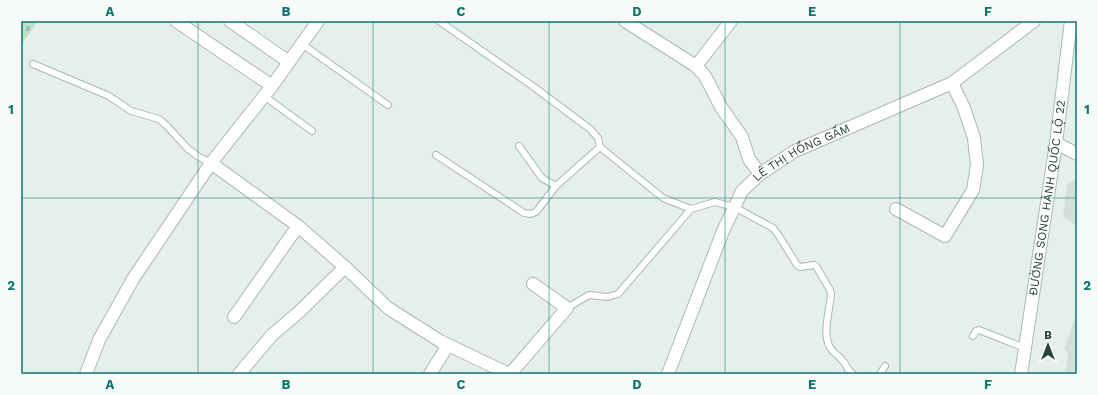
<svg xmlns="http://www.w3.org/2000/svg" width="1098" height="395" font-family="'Work Sans',sans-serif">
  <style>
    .built { fill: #d4dfda }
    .cemetery { fill: url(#cemetery-stones) }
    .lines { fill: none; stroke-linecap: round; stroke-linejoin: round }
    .lane-casing { stroke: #a8b8b2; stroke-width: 8 }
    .street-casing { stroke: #a8b8b2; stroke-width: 14 }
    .secondary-casing { stroke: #a4bbb3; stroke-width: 14 }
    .lane { stroke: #fff; stroke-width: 6 }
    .street { stroke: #fff; stroke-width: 12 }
    .secondary { stroke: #fff; stroke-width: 12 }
    .grid { fill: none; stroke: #0f766e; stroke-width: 1; stroke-opacity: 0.55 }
    .labels { text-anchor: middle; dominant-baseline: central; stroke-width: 3.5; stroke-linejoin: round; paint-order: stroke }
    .street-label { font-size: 12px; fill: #24423a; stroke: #f7fbf9 }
    .neatline { fill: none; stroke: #0f766e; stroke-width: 1.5 }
    .grid-label { font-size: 13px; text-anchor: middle; font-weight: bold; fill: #0f766e }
  </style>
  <defs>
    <pattern id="cemetery-stones" width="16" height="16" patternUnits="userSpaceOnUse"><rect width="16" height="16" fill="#bfe0c8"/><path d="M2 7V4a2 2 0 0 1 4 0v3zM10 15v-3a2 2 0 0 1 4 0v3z" fill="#a4c1ad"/></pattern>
  </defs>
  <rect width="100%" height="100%" fill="#e6efeb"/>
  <path class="built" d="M1077,179V231L1075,230L1076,226L1063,217L1067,184Z
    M1077,312V374H1065L1068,352L1064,350Z"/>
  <path class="cemetery" d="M21,21H38L21,45Z"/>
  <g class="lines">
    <defs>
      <path id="lane" d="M439,21L534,87L590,129L598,138L600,147L663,198L691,209
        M302,44L388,105
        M33,64L109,96L131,111L159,119L167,126L188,149L199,157L211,163
        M264,96L312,131
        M519,146L542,178L556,186
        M436,155L524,213L530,214L536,212L556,186L600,147
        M567,308L589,295L608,297L618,294L691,209L715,202L734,207L773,228L779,236L797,265L800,267L814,265L816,266L830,290L831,294C830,310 821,335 831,349C834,353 839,356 842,360C848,365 845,369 853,374
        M973,336L976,331L979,330L1025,348
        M880,374L885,366"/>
      <g id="street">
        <path d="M176,21L272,86"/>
        <path d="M230,21L289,62"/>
        <path d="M625,21L696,66L705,76L721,107L742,137L749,159L760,174"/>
        <path d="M696,66L731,21"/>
        <path d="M1056,143L1077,154"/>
        <path d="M211,163L298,226L234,317"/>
        <path d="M896,209L945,236L973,190L977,165L974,138L964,108L952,83"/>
        <path d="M345,267L388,308L440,341L509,374"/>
        <path d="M86,374L99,340L133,279L211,163L272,86L318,21"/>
        <path d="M239,374L272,335L299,312L345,267L298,226"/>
        <path d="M430,374L448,345"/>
        <path d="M510,374L567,308L533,284"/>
        <path id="s1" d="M668,374L723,231L742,191L760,174L795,151L952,83L1034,21"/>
      </g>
      <g id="secondary">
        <path id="s2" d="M1021,374L1056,143L1071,21"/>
      </g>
    </defs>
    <use href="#lane" class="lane-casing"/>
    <use href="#street" class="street-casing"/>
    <use href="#secondary" class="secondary-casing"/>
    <use href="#lane" class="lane"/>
    <use href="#street" class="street"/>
    <use href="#secondary" class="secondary"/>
  </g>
  <path class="grid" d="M198,21V374M373,21V374M549,21V374M725,21V374M900,21V374M21,198H1077"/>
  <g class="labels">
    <g class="street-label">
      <text stroke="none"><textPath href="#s1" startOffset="269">LÊ THỊ HỒNG GẤM</textPath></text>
      <text stroke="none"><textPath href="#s2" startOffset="178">ĐƯỜNG SONG HÀNH QUỐC LỘ 22</textPath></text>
    </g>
  </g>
  <rect width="1098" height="395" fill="none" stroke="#f7fbf9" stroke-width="44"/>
  <g transform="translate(1048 345)" stroke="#f7fbf9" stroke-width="3" paint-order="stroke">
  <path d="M0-3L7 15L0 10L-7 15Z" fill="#24423a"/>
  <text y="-6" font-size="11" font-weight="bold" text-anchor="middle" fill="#24423a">B</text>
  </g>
  <rect x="22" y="22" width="1054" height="351" class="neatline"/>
  <g class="grid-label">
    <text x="110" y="16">A</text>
    <text x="286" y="16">B</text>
    <text x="461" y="16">C</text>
    <text x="637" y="16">D</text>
    <text x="812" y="16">E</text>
    <text x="988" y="16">F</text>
    <text x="11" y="114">1</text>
    <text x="1087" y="114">1</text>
    <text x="11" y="290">2</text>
    <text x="1087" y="290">2</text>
    <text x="110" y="389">A</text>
    <text x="286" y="389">B</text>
    <text x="461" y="389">C</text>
    <text x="637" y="389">D</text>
    <text x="812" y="389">E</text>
    <text x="988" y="389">F</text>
  </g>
</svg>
